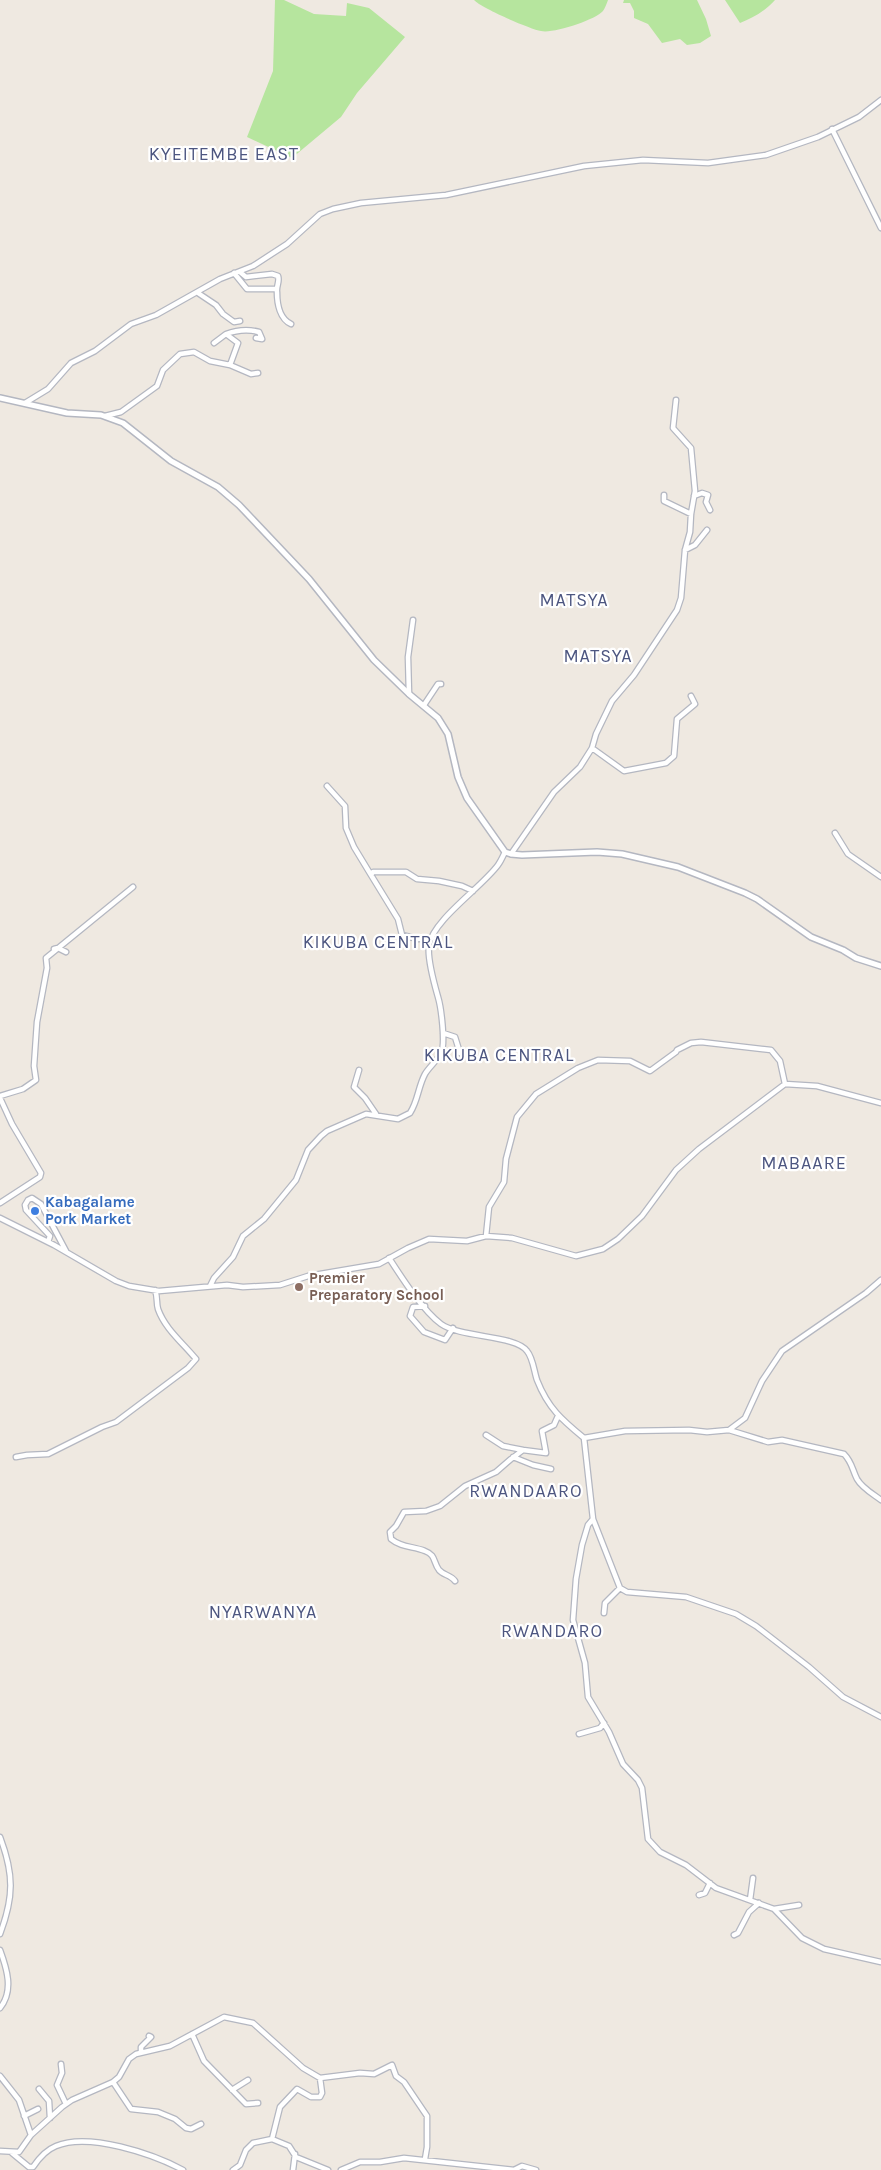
<svg xmlns="http://www.w3.org/2000/svg" width="881" height="2170" font-family="Karla,sans-serif">
  <style>
    .green { fill: #b6e59e }
    .lines { fill: none; stroke-linecap: round; stroke-linejoin: round }
    .minor-casing { stroke: #b4b7c1; stroke-width: 7 }
    .tertiary-casing { stroke: #b4b7c1; stroke-width: 8 }
    .minor { stroke: #fff; stroke-width: 4.5 }
    .tertiary { stroke: #fff; stroke-width: 5 }
    .shop-dot { fill: #3f7fe0; stroke: #fff; stroke-width: 2 }
    .education-dot { fill: #8d6e63; stroke: #fff; stroke-width: 2 }
    .labels { text-anchor: middle; dominant-baseline: central; stroke-width: 4.5; stroke-linejoin: round; paint-order: stroke }
    .shop-label { font-size: 15px; font-weight: bold; fill: #366cbe; stroke: #fff; text-anchor: start }
    .education-label { font-size: 15px; font-weight: bold; fill: #785e54; stroke: #fff; text-anchor: start }
    .quarter-label { font-size: 18px; letter-spacing: 1px; fill: #4d5680; stroke: #fff }
  </style>
  <rect width="100%" height="100%" fill="#efe9e1"/>
  <path class="green" d="M275,0H284L314,14L346,16L347,3L369,8L405,37L357,93L341,117L292,158L247,137L273,71Z
    M474,0H608C607,3 605,8 603,11C595,20 553,34 541,31C530,29 481,8 474,0Z
    M624,0H697L706,19L711,36L700,43L687,45L680,39L662,43L648,24L634,18V11L630,3H623Z
    M725,0H775C765,11 753,18 740,23Z"/>
  <g class="lines">
    <defs>
      <path id="minor" d="M832,129L881,228
        M240,272L246,277L272,274L278,276C280,282 276,286 277,292C277,304 280,319 291,324
        M234,273L247,289H276
        M198,293L216,305L223,314L234,322L240,321
        M226,334C237,330 248,329 259,332L262,339L256,338
        M214,343L226,334L238,343L230,365
        M25,403L48,389L71,363L95,351L131,324L156,315L220,279L253,266L287,244L320,214L333,209L361,203L446,195L584,166L643,160L708,163L766,155L818,137L859,117L881,100
        M105,416L121,412L157,386L163,370L180,354L194,352L210,361L230,365L251,374L258,373
        M664,495V501L691,514
        M694,496L702,493L708,495L706,502L710,510
        M685,550L695,545L707,530
        M409,694L408,657L413,620
        M424,705L438,684H441
        M592,748L624,771L666,763L674,756L677,719L695,704L691,696
        M327,786L345,806L346,828L354,847L371,875L373,872H406L417,879L439,881L462,886L473,891
        M835,833L848,854L881,877
        M511,854L554,792L580,767L592,748L596,734L612,701L634,675L677,610L681,598L685,550L690,532L691,514L695,491L691,448L673,428L676,400
        M371,875L398,919L402,935L418,939L432,938
        M54,949L58,948L66,952
        M443,1033L455,1037L460,1053
        M359,1070L354,1087L365,1098L376,1114
        M0,1096L23,1089L36,1080L34,1066L37,1022L47,968L46,958L133,887
        M0,1098L12,1124L41,1173L40,1177L0,1203
        M0,1218L54,1245L116,1281L129,1286L159,1291L227,1285L243,1287L280,1285L308,1276L379,1264L408,1248L429,1239L467,1241L486,1236L512,1238L576,1256L603,1249L618,1239L642,1216L676,1170L699,1149L785,1084L817,1086L881,1103
        M486,1236L489,1207L504,1182L506,1159L517,1117L536,1094L578,1068L598,1060L630,1061L650,1071L676,1052L677,1050L691,1043L701,1042L771,1050L780,1061L785,1084
        M48,1242L50,1236L26,1210L25,1205L28,1200L32,1198L41,1204L66,1251
        M389,1258C402,1278 423,1311 441,1324C461,1338 516,1335 527,1351C533,1358 534,1371 537,1380C548,1408 562,1420 584,1438L625,1431L689,1430L707,1432L729,1430L745,1418L762,1381L782,1351L866,1293L881,1280
        M210,1286L214,1278L233,1257L243,1236L264,1219L296,1180L308,1150L321,1136L327,1131L366,1114L398,1119L410,1113C418,1101 418,1087 425,1074C429,1067 437,1061 441,1053C446,1044 441,1007 438,997C434,983 427,959 429,945C433,920 482,887 498,865C501,861 503,856 505,852
        M425,1306L413,1307L410,1316L424,1332L445,1340L453,1328
        M729,1430L768,1442L782,1440L844,1454C852,1462 852,1469 857,1479C862,1488 873,1494 881,1500
        M486,1435L503,1446L523,1450
        M584,1438L593,1519L620,1588L627,1592L686,1597L736,1614L756,1626L809,1667L843,1697L881,1717
        M16,1457L27,1455L48,1454L102,1427L116,1422L188,1368L196,1359C183,1343 165,1329 158,1309C156,1302 158,1298 155,1290
        M513,1457L533,1465L551,1469
        M593,1519L588,1525L582,1545L576,1579L573,1620L585,1663L588,1697L609,1732L623,1764L638,1780L642,1788L648,1839L660,1852L686,1865L716,1888L774,1909L802,1938L824,1949L881,1962
        M455,1581C451,1575 443,1575 439,1570C433,1562 436,1555 425,1551C413,1546 402,1548 391,1539L390,1532L396,1526L404,1512L426,1511L440,1506L465,1486L496,1472L511,1459L523,1450L546,1453L542,1431L554,1425L558,1416
        M604,1613L605,1603L620,1588
        M579,1734L600,1728L604,1723
        M0,1837C14,1874 14,1897 0,1934
        M699,1895L705,1893L710,1883
        M750,1900L753,1878
        M774,1909L799,1905
        M734,1935L738,1933L749,1912L759,1903
        M0,1950C7,1969 14,1991 0,2008
        M192,2034L204,2061L246,2104L258,2103
        M141,2051V2047L151,2037L149,2036
        M61,2064L62,2073L57,2085L66,2104
        M0,2076L19,2100L31,2135
        M113,2082L131,2109L158,2112L175,2119L186,2128L191,2129L201,2124
        M39,2089L49,2101L50,2118
        M232,2090L248,2080
        M24,2116L38,2109
        M272,2139L280,2107L297,2089L311,2097H320L322,2093L320,2078
        M0,2151L19,2152L31,2135L62,2107L72,2100L113,2082L119,2077L129,2059L136,2054L170,2046L224,2017L253,2023L303,2068L320,2078L360,2073L374,2074L392,2065L396,2076L404,2082L427,2116V2147L425,2159
        M12,2153L29,2167H33C39,2158 46,2150 56,2146C89,2132 153,2154 183,2170
        M233,2170L240,2165L246,2150L253,2143L272,2139L289,2146L296,2157L328,2170
        M293,2170L295,2154
        M341,2170L360,2162H380L404,2158L514,2170L522,2166L536,2170"/>
      <path id="tertiary" d="M0,398L67,413L101,415L123,423L171,461L218,487L239,505L309,579L374,660L409,694L438,718L448,734L458,777L467,798L505,852L511,854L522,855L597,852L622,854L678,867L745,893L757,899L811,937L843,950L856,958L881,966"/>
    </defs>
    <use href="#minor" class="minor-casing"/>
    <use href="#tertiary" class="tertiary-casing"/>
    <use href="#minor" class="minor"/>
    <use href="#tertiary" class="tertiary"/>
  </g>
  <circle class="shop-dot" cx="35" cy="1211" r="5"/>
  <circle class="education-dot" cx="299" cy="1287" r="5"/>
  <g class="labels">
    <g class="shop-label">
      <text x="45" y="1202">Kabagalame<tspan x="45" dy="17">Pork Market</tspan></text>
    </g>
    <g class="education-label">
      <text x="309" y="1278">Premier<tspan x="309" dy="17">Preparatory School</tspan></text>
    </g>
    <g class="quarter-label">
      <text x="224" y="154">KYEITEMBE EAST</text>
      <text x="574" y="600">MATSYA</text>
      <text x="598" y="656">MATSYA</text>
      <text x="378" y="942">KIKUBA CENTRAL</text>
      <text x="499" y="1055">KIKUBA CENTRAL</text>
      <text x="804" y="1163">MABAARE</text>
      <text x="526" y="1491">RWANDAARO</text>
      <text x="263" y="1612">NYARWANYA</text>
      <text x="552" y="1631">RWANDARO</text>
    </g>
  </g>
</svg>
